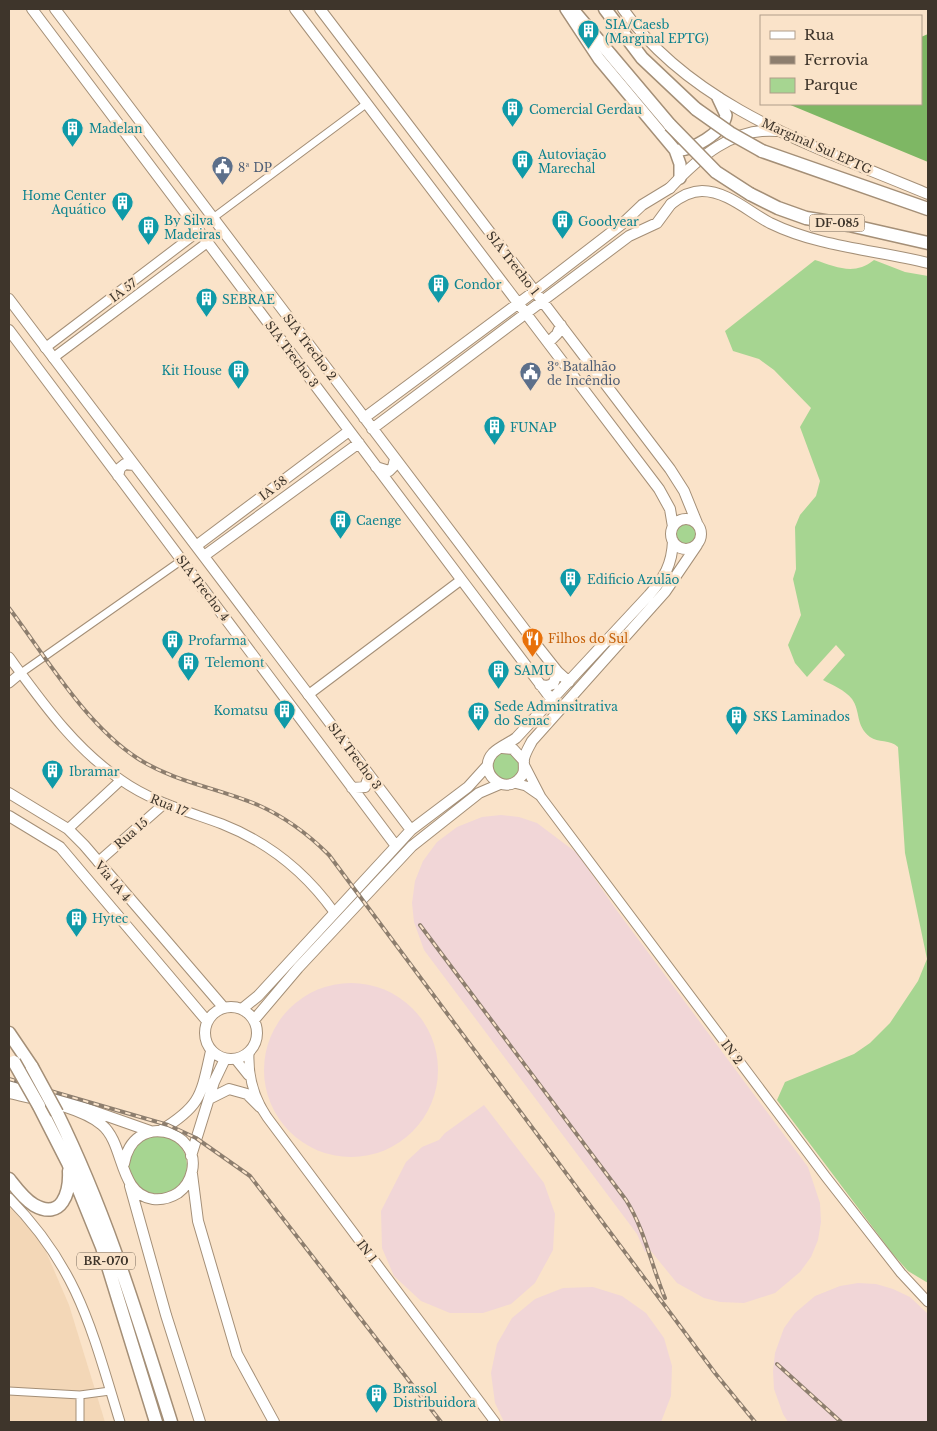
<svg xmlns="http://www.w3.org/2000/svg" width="937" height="1431" font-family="'Libre Baskerville',serif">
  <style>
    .built { fill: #f3d7b7 }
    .industrial { fill: #f1d6d7 }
    .green { fill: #a6d591 }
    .forest { fill: #7eb764 }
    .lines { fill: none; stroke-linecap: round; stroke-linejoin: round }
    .minor-casing { stroke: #a48f77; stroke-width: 9 }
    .tertiary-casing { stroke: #a48f77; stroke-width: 11 }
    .secondary-casing { stroke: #a48f77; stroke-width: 12 }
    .primary-casing { stroke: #a48f77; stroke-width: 12 }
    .trunk-casing { stroke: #a48f77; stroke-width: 14 }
    .motorway-casing { stroke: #a48f77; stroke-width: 15 }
    .minor { stroke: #fff; stroke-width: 7 }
    .tertiary { stroke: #fff; stroke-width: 9 }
    .secondary { stroke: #fff; stroke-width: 10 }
    .primary { stroke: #fff; stroke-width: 10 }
    .trunk { stroke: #fff; stroke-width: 11 }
    .motorway { stroke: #fff; stroke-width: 12 }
    .rail-casing { stroke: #8d7e6e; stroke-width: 4 }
    .rail { stroke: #fae3c9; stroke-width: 2; stroke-dasharray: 5.5; stroke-linecap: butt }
    .motorway-bridge-casing { stroke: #a48f77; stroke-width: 15; stroke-linecap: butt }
    .motorway-bridge { stroke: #fff; stroke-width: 12 }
    .labels { text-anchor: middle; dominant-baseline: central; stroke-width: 5; stroke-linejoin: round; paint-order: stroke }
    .shield { fill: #fae3c9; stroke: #76695a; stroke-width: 1 }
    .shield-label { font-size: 11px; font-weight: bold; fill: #3e352b }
    .culture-label { font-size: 12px; fill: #0d838f; stroke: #fae3c9; text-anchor: start }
    .street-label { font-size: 12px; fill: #3e352b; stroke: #fae3c9 }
    .service-label { font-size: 12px; fill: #4e5e75; stroke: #fae3c9; text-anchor: start }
    .food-label { font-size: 12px; fill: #c56008; stroke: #fae3c9; text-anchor: start }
  </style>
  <rect width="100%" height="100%" fill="#fae3c9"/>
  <path class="built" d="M9,1204L41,1240L69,1305L105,1422H9Z"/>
  <path class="industrial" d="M501,815L519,817L537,823L577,853L615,908L808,1167L820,1203L821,1222L818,1240L811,1257L800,1272L775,1293L744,1303L720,1302L704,1298L677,1283L650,1250L645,1252L637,1234L424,950L414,922L412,903L415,881L423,861L437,842L457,827L482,817Z
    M264 1070a87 87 0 1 1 174 0a87 87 0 1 1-174 0Z
    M484,1105L544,1183L555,1214L553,1250L535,1283L511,1304L483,1313H450L421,1301L394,1276L382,1248L381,1211L406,1162L422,1147L439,1140L445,1133Z
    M858,1283L876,1284L893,1289L910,1297L928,1314V1422H788L783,1414L774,1389L773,1371L775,1353L784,1328L795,1313L815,1296L840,1286Z
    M593,1287L622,1296L646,1313L664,1338L672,1366L671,1396L661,1422H504L495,1403L491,1373L497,1344L512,1318L535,1299L563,1288Z"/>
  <path class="green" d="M815,260C837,267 854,276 874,260L905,272L928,276V1283L908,1271L892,1253L777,1100L785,1082L854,1054L870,1043L890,1023L918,981L927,959L905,853L898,747C890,739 878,743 870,737C855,725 861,712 852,699C845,690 832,685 823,680L845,655L836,645L807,677L795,663L788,645L801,615L793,579L796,569L795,527L800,515L816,496L820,481L800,427L811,408L774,370L759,359L733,351L725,331Z
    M676 534a11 11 0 1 1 22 0a11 11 0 1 1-22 0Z
    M492 766a14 14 0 1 1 28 0a14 14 0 1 1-28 0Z
    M129 1165a29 29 0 1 1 58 0a29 29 0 1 1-58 0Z"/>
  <path class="forest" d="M928,34V162L788,104H921V37Z"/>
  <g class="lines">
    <defs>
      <path id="minor" d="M213,218L366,104
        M21,673L182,560
        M9,1391L80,1395L110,1391
        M80,1422V1395"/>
      <path id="tertiary" d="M45,348L199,231
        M53,358L208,242
        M9,657C42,702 74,748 121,780C152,802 187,811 222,824C268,842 306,873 334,912
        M9,683L21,673
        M308,695L461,580
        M525,766L541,797L826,1177L901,1273L928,1302
        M514,783L526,786L539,795
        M68,829L121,780
        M98,862L164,804
        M249,1053C248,1076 254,1098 267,1117L495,1422
        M236,1060L248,1075
        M9,1198C79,1269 92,1331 120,1422"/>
      <path id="secondary" d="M32,9L552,700
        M55,9L535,643L558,672L569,682
        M295,9L659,489L670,509L673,527
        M320,9L670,469L684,491L697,523
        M9,299L411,830
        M9,330L396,846
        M549,342L557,334L561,325
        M364,418L535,291L622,224L642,205L670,188
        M372,429L629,236L657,223L671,204
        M376,467L389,471L393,467L395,459
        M118,476L120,468L125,464L134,465
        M671 534a15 15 0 1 1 30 0a15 15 0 1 1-30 0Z
        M673,541C672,565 664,578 649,595L516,738C509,743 499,747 493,753C476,771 504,797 520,778C526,772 523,767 524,759C525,753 529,747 532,741L665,592L697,545
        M196,546L349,431
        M204,556L359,443
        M540,685L547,686L553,684L558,672
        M502,748L513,749L524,761
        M352,788L365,787L369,776
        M9,793L68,829L84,845L224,1008
        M9,816L60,847L207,1021
        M205 1033a26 26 0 1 1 52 0a26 26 0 1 1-52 0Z
        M242,1009L258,996L411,830L468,787L487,766
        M254,1020L298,968L412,846L479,793L500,784
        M9,1086L39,1092L150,1131
        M9,1093C35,1099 81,1107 102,1125C125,1144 118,1194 153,1199C162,1200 170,1198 178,1193C185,1188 190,1180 192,1171C201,1130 133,1110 124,1164
        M209,1099L229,1089L247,1094L260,1107
        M160,1131C201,1106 201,1096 211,1051
        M191,1156L214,1082L225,1059
        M192,1174L198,1221L237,1354L274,1422
        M130,1186L166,1315L200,1422"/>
      <path id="primary" d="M623,9C692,108 821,149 928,194
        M670,188C698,158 733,127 777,131
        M671,204C680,197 690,191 702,191C727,191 749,212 770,223C819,247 876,250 928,263"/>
      <path id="trunk" d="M566,9L599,59L675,150L680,164V178
        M675,150C691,152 724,132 726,115L718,98"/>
      <path id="motorway" d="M572,9L670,125
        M605,9L642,58L696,109
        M762,151L928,209
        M750,194L778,208L806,218L849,225L928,243
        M9,1033L32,1067
        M39,1106L68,1163L102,1247L156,1422
        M57,1113C107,1215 137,1315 171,1422
        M9,1179C16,1188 24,1199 34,1205C62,1221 70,1192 69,1171"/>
    </defs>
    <use href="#minor" class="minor-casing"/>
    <use href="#tertiary" class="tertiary-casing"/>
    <use href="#secondary" class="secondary-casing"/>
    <use href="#primary" class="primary-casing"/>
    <use href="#trunk" class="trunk-casing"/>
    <use href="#motorway" class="motorway-casing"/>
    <use href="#minor" class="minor"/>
    <use href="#tertiary" class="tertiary"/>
    <use href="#secondary" class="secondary"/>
    <use href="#primary" class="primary"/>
    <use href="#trunk" class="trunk"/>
    <use href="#motorway" class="motorway"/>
    <defs>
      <path id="rail" d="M9,608C46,657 85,724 137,758C174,782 218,788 258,805C285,817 308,834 329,855L715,1373L755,1422
        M420,925L626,1200C645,1230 651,1265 665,1298
        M9,1079L168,1125L196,1138L250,1176L441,1422
        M777,1364L841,1422"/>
    </defs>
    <use href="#rail" class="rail-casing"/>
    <use href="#rail" class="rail"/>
    <defs>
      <path id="motorway-bridge" d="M696,109L730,133L762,151
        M670,125L716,172L750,194
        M14,1062L39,1106
        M32,1067L57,1113"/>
    </defs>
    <use href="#motorway-bridge" class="motorway-bridge-casing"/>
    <use href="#motorway-bridge" class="motorway-bridge"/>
  </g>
  <defs>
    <symbol id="building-pin" viewBox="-11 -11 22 30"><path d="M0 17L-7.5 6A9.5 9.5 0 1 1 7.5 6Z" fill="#0f9aa8" stroke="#fae3c9"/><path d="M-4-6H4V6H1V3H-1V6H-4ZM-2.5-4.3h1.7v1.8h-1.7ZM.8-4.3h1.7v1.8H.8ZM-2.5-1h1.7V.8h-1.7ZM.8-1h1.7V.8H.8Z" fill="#fff"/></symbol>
    <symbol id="civic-pin" viewBox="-11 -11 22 30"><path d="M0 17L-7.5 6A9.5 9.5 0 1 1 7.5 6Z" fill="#5c6f8a" stroke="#fae3c9"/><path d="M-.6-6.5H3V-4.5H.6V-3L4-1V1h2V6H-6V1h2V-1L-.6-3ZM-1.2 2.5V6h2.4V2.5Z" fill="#fff"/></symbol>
    <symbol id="restaurant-pin" viewBox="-11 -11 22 30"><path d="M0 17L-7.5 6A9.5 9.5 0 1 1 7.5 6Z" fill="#e8710a" stroke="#fae3c9"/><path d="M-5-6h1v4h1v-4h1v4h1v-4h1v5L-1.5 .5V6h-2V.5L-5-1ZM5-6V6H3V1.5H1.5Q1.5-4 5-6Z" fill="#fff"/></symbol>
  </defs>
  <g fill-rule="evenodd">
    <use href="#building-pin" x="576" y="18" width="25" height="34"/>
    <use href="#building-pin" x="500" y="96" width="25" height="34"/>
    <use href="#building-pin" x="60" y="116" width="25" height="34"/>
    <use href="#building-pin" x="510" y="148" width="25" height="34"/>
    <use href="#civic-pin" x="210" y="154" width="25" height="34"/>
    <use href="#building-pin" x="110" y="190" width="25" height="34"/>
    <use href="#building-pin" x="550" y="208" width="25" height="34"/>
    <use href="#building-pin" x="136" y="214" width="25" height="34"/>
    <use href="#building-pin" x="426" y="272" width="25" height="34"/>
    <use href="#building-pin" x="194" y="286" width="25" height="34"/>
    <use href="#building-pin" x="226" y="358" width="25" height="34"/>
    <use href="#civic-pin" x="518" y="360" width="25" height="34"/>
    <use href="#building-pin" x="482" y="414" width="25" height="34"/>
    <use href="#building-pin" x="328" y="508" width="25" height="34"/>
    <use href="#building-pin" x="558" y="566" width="25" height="34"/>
    <use href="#restaurant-pin" x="520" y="626" width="25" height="34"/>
    <use href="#building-pin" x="160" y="628" width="25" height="34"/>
    <use href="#building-pin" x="176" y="650" width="25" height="34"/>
    <use href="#building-pin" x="486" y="658" width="25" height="34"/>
    <use href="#building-pin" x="272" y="698" width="25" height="34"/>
    <use href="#building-pin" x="466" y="700" width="25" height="34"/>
    <use href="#building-pin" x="724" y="704" width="25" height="34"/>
    <use href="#building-pin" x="40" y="758" width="25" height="34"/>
    <use href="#building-pin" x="64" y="906" width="25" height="34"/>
    <use href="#building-pin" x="364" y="1382" width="25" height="34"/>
  </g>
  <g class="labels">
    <g class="shield">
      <rect x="809.5" y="214.5" width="55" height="17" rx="4"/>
      <rect x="77" y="1252.5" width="58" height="17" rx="4"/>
    </g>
    <g class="shield-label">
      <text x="837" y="223">DF-085</text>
      <text x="106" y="1261">BR-070</text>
    </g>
    <g class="culture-label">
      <text x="605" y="24">SIA/Caesb<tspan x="605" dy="14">(Marginal EPTG)</tspan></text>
      <text x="529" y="109">Comercial Gerdau</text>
      <text x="89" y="128">Madelan</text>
      <text x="538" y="154">Autoviação<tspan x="538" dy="14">Marechal</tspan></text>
      <text x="106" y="195" text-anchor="end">Home Center<tspan x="106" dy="14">Aquático</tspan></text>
      <text x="164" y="220">By Silva<tspan x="164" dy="14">Madeiras</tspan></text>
      <text x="578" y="221">Goodyear</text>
      <text x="454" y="284">Condor</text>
      <text x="222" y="299">SEBRAE</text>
      <text x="222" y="370" text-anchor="end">Kit House</text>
      <text x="510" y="427">FUNAP</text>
      <text x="356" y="520">Caenge</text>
      <text x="587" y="579">Edificio Azulão</text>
      <text x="188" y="640">Profarma</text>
      <text x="205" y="662">Telemont</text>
      <text x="514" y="670">SAMU</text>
      <text x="494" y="706">Sede Adminsitrativa<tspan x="494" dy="14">do Senac</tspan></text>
      <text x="268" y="710" text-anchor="end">Komatsu</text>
      <text x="753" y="716">SKS Laminados</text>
      <text x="69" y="771">Ibramar</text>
      <text x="92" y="918">Hytec</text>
      <text x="393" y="1388">Brassol<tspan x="393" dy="14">Distribuidora</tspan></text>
    </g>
    <g class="street-label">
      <text transform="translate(817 146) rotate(24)">Marginal Sul EPTG</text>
      <text transform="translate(513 263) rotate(52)">SIA Trecho 1</text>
      <text transform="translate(123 290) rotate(-37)">IA 57</text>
      <text transform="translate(310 347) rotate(53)">SIA Trecho 2</text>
      <text transform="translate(292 354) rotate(53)">SIA Trecho 3</text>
      <text transform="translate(273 488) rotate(-37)">IA 58</text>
      <text transform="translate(203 588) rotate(53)">SIA Trecho 4</text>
      <text transform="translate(355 756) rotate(53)">SIA Trecho 3</text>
      <text transform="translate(169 805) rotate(22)">Rua 17</text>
      <text transform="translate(131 833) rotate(-41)">Rua 15</text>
      <text transform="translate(113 881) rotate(50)">Via 1A 4</text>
      <text transform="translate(732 1052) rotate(53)">IN 2</text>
      <text transform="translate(367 1251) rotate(53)">IN 1</text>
    </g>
    <g class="service-label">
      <text x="238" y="167">8ª DP</text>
      <text x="547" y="366">3º Batalhão<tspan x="547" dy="14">de Incêndio</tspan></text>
    </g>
    <g class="food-label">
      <text x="548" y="638">Filhos do Sul</text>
    </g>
  </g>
  <rect width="937" height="1431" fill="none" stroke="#3e352b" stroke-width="20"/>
  <rect x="760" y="15" width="162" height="90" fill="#fae3c9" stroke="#af9d8a"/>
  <rect x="770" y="31" width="25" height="8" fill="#ffffff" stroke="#af9d8a"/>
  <text x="804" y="40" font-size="15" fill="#3e352b">Rua</text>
  <rect x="770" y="56" width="25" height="8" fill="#8d7e6e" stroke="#af9d8a"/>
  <text x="804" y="65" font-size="15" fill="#3e352b">Ferrovia</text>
  <rect x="770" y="78" width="25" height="15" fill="#a6d591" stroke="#af9d8a"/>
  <text x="804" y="90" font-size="15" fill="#3e352b">Parque</text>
</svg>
